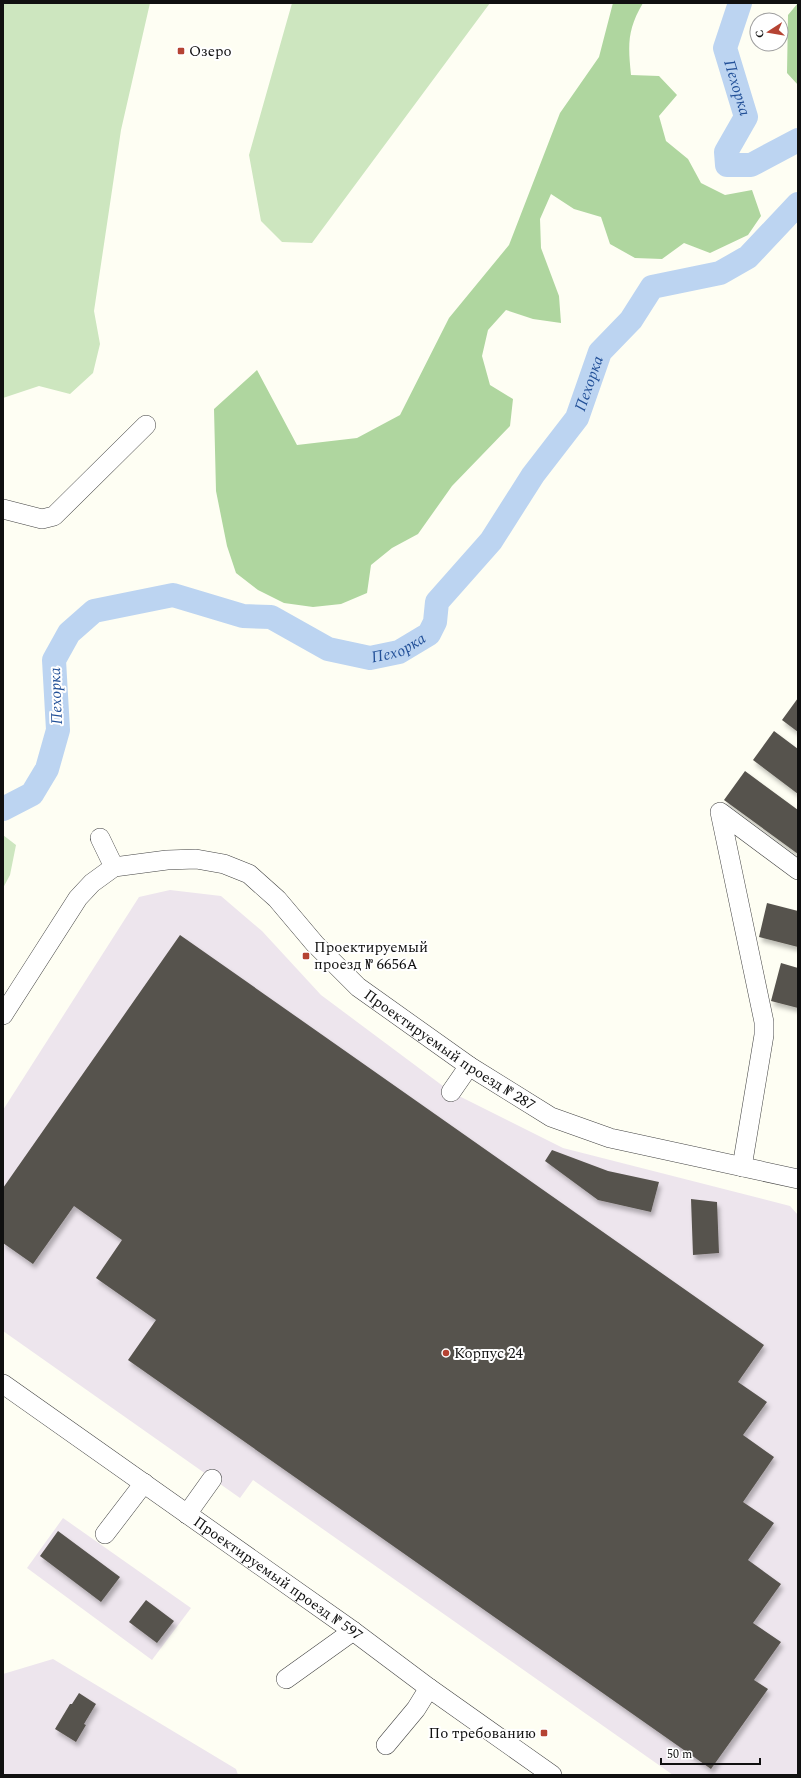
<svg xmlns="http://www.w3.org/2000/svg" width="801" height="1778" font-family="Spectral,serif">
  <style>
    .industrial { fill: #ede5ed }
    .green { fill: #cde6bf }
    .forest { fill: #afd69f }
    .lines { fill: none; stroke-linecap: round; stroke-linejoin: round }
    .river { stroke: #bcd4f1; stroke-width: 24 }
    .building { fill: #57534d; filter: url(#shadow) }
    .minor-casing { stroke: #434343; stroke-width: 20 }
    .minor { stroke: #fff; stroke-width: 19 }
    .poi-dot { fill: #b54333; stroke: #fff; stroke-width: 1.5 }
    .labels { text-anchor: middle; dominant-baseline: central; stroke-width: 4; stroke-linejoin: round; paint-order: stroke }
    .poi-label { font-size: 15px; fill: #101010; stroke: #fff; text-anchor: start }
    .street-label { font-size: 15px; fill: #101010; stroke: #fff }
    .water-label { font-size: 16px; font-style: italic; fill: #225098; stroke: #fff }
  </style>
  <defs>
    <filter id="shadow"><feDropShadow dx="2.5" dy="4.5" stdDeviation="2" flood-color="#0004"/></filter>
  </defs>
  <rect width="100%" height="100%" fill="#fefef3"/>
  <path class="industrial" d="M170,890L221,896L262,931L321,995L451,1092L563,1148L790,1206L798,1215V1775H673L253,1480L240,1498L3,1331V1110L139,897Z
    M63,1518L191,1608L152,1660L27,1568Z
    M53,1659L236,1769L238,1775H3V1674Z"/>
  <path class="green" d="M3,3H150L121,130L94,311L100,344L93,373L70,394L39,386L3,398Z
    M292,3H490L312,243L282,242L261,221L249,155Z
    M3,835L16,845L10,875L3,888Z"/>
  <path class="forest" d="M613,3H643C627,30 628,45 631,75L659,76L677,95L659,116L666,141L688,159L701,183L725,195L752,190L761,216L748,235L710,253L684,243L662,259L635,258L610,244L601,217L574,209L551,194L540,219L541,248L559,296L561,323L533,319L506,310L488,330L482,356L490,385L513,399L510,426L452,486L418,534L392,548L371,565L367,593L341,604L313,607L284,603L258,590L236,573L227,546L216,491L214,409L257,370L297,445L357,438L400,415L449,318L509,245L560,113L599,57Z
    M798,3V85L787,73L788,15Z"/>
  <g class="lines">
    <g class="river">
      <path id="s1" d="M740,3L725,48L746,117L726,152L727,165H751L798,140"/>
      <path id="s2" d="M3,809L32,794L47,769L58,730L54,660L69,633L94,611L173,595L243,616L271,617L328,649L370,658L399,652L429,634L435,622L437,602L491,541L533,475L577,418L600,352L631,320L652,287L720,273L748,257L798,204"/>
    </g>
  </g>
  <path class="building" d="M798,698V732L782,720Z
    M774,731L798,749V794L753,760Z
    M745,771L798,810V854L724,800Z
    M767,903L798,911V947L759,937Z
    M180,935L764,1345L738,1382L767,1402L743,1435L774,1457L743,1502L774,1523L748,1560L781,1584L753,1623L781,1642L754,1680L768,1689L711,1769L128,1360L156,1320L96,1278L122,1240L74,1206L33,1264L3,1243V1188Z
    M781,963L798,968V1008L771,1001Z
    M552,1150L608,1171L659,1182L651,1212L598,1200L545,1161Z
    M691,1199L717,1202L719,1253L693,1255Z
    M58,1531L120,1577L101,1602L40,1556Z
    M146,1600L174,1621L157,1643L129,1622Z
    M79,1693L96,1704L84,1724L86,1725L76,1742L55,1729L70,1704H72Z"/>
  <g class="lines">
    <defs>
      <g id="minor">
        <path d="M3,509L42,519L54,516L146,425"/>
        <path d="M100,838L114,867"/>
        <path id="s3" d="M3,1015L78,898L92,883L114,867L167,860L196,859L224,864L249,874L277,899L315,944L358,987L469,1066L551,1117L610,1138L798,1179"/>
        <path d="M451,1092L469,1066"/>
        <path d="M742,1167L764,1035V1022L720,812L798,870"/>
        <path id="s4" d="M3,1384L353,1631L429,1688L552,1775"/>
        <path d="M187,1514L212,1479"/>
        <path d="M105,1534L144,1483"/>
        <path d="M286,1679L353,1631"/>
        <path d="M386,1745L416,1709L429,1688"/>
      </g>
    </defs>
    <use href="#minor" class="minor-casing"/>
    <use href="#minor" class="minor"/>
  </g>
  <g class="poi-dot">
    <rect x="177" y="47" width="8" height="8" rx="2"/>
    <rect x="302" y="952" width="8" height="8" rx="2"/>
    <circle cx="446" cy="1353" r="4"/>
    <rect x="540" y="1729" width="8" height="8" rx="2"/>
  </g>
  <g class="labels">
    <g class="poi-label">
      <text x="189" y="51">Озеро</text>
      <text x="314" y="947">Проектируемый<tspan x="314" dy="17">проезд № 6656А</tspan></text>
      <text x="454" y="1353">Корпус 24</text>
      <text x="536" y="1733" text-anchor="end">По требованию</text>
    </g>
    <g class="street-label">
      <text stroke="none"><textPath href="#s3" startOffset="593">Проектируемый проезд № 287</textPath></text>
      <text stroke="none"><textPath href="#s4" startOffset="337">Проектируемый проезд № 597</textPath></text>
    </g>
    <g class="water-label">
      <text stroke="none"><textPath href="#s1" startOffset="89">Пехорка</textPath></text>
      <text stroke="none"><textPath href="#s2" startOffset="893">Пехорка</textPath></text>
      <text stroke="none"><textPath href="#s2" startOffset="557">Пехорка</textPath></text>
      <text transform="translate(56 696) rotate(-92)">Пехорка</text>
    </g>
  </g>
  <rect width="801" height="1778" fill="none" stroke="#101010" stroke-width="8"/>
  <g transform="translate(769 32) rotate(258)"><circle r="19" fill="#ffffff" stroke="#9f9f9f"/>
  <path d="M0-3L7 15L0 10L-7 15Z" fill="#b54333"/>
  <text y="-6" font-size="11" font-weight="bold" text-anchor="middle" fill="#101010">С</text>
  </g>
  <path d="M661 1758v6h99v-6" fill="none" stroke="#101010" stroke-width="2"/>
  <text x="667" y="1758" font-size="12" fill="#101010" stroke="#ffffff" stroke-width="3" paint-order="stroke">50 m</text>
</svg>
